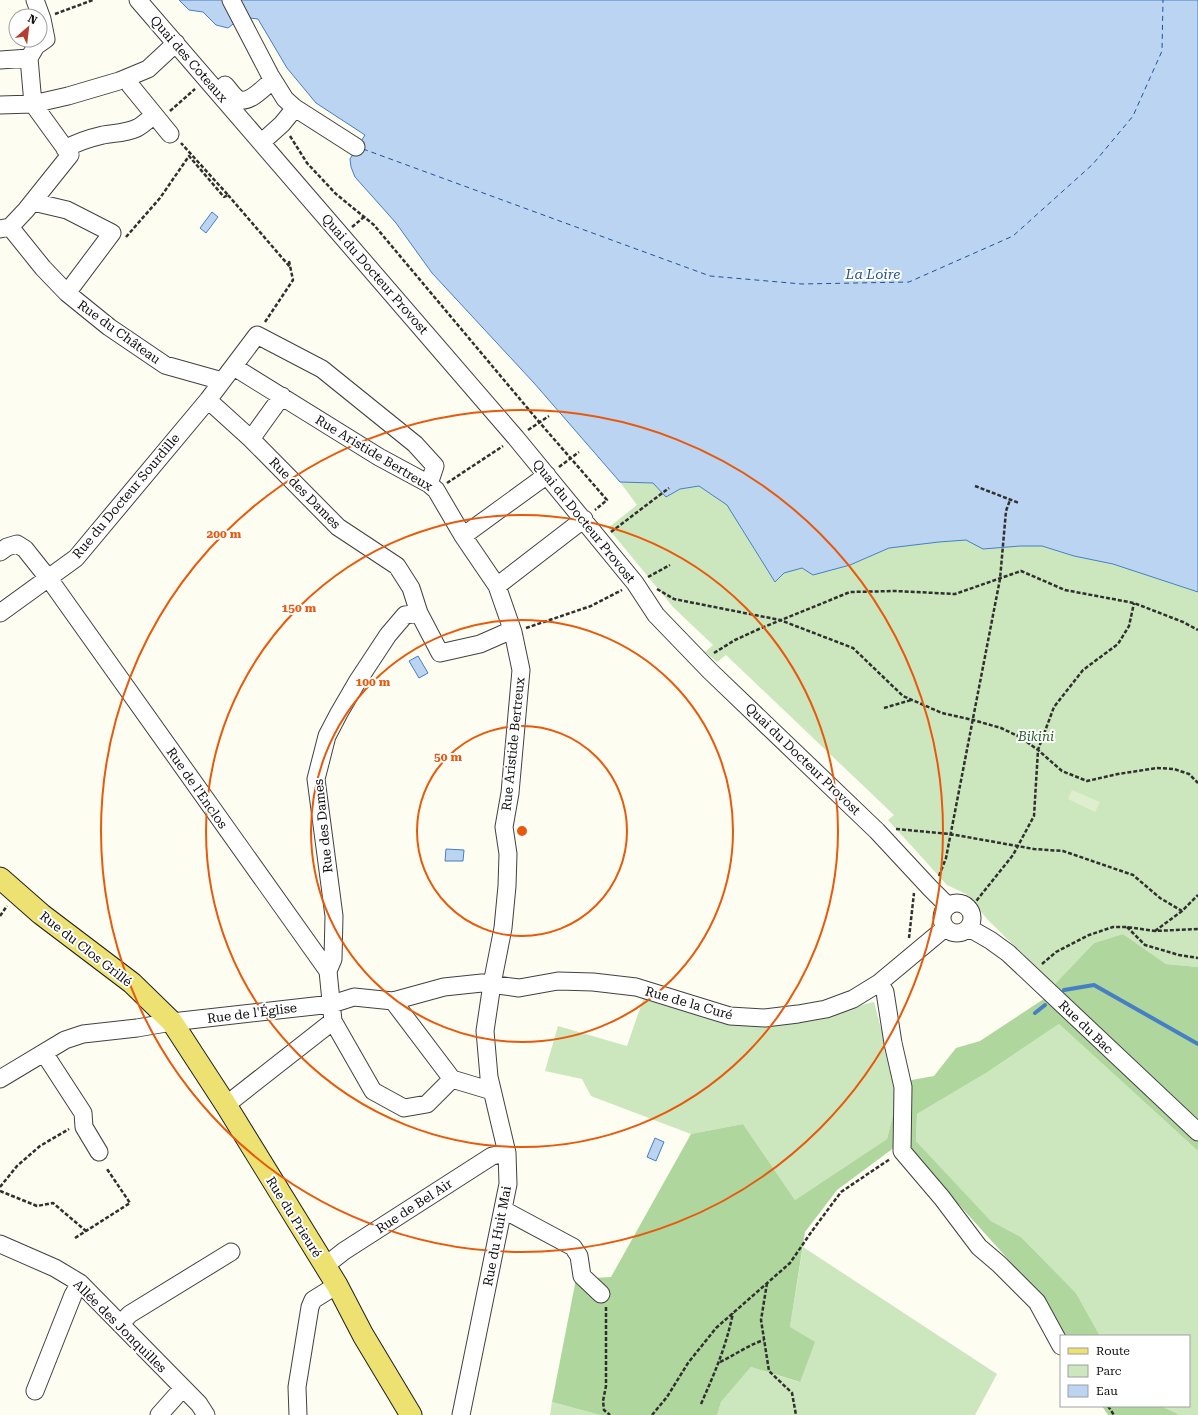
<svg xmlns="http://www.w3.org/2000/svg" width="1198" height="1415" font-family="'Roboto Serif',serif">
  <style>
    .green { fill: #cce6bd }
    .forest { fill: #aed69d }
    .pitch { fill: #deeece }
    .water { fill: #bad4f1; stroke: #467fc3 }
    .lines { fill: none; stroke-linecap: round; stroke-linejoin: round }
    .stream { stroke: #467fc3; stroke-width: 4 }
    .ferry { stroke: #215297; stroke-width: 1; stroke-dasharray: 5 4; stroke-linecap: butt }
    .minor-casing { stroke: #414141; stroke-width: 19 }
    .major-casing { stroke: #1f1f1f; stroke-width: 23 }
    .path { stroke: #303030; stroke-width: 2.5; stroke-dasharray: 4 2; stroke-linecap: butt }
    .minor { stroke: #fff; stroke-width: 17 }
    .major { stroke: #ede171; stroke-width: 21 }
    .ring { fill: none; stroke: #e8590c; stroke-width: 2 }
    .labels { text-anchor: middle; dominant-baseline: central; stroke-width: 4; stroke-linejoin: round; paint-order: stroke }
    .street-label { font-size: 13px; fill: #0e0e0e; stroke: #fff }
    .park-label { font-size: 13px; font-style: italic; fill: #276124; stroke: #fff }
    .water-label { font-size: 14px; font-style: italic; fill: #215297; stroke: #fff }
    .centre { fill: #e8590c; stroke: #fff; stroke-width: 2 }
    .ring-label { font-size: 12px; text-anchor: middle; font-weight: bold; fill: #e8590c; stroke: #fff; stroke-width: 4; stroke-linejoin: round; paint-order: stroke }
  </style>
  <rect width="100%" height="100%" fill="#fefdf1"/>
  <path class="green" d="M620,482L653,483L666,497L680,489L699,486L727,505L775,582L784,573L802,568L850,565L889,548L939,542L966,540L983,549L1020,546H1041L1074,556L1113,564L1198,592V967L1166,964L1123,934L1094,943L1054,985L988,920L966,894L947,885L888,820L894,815L726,655L717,662L705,652L713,645L673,607L608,528L637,505Z
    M644,997L730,1025L810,1018L874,1002L895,1083L896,1103L887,1139L795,1200L743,1124L691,1134L591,1096L582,1079L545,1071L558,1026L627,1046Z
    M1059,1024L1198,1151V1415H1180L1161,1406H1189V1336H1100L1076,1293L1021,1237L991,1221L916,1141L917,1114L986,1073Z
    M803,1247L997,1374L975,1415H717L721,1402L751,1367L799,1382L790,1327Z
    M552,1402L600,1415H550Z"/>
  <path class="forest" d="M1123,934L1166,964L1198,967V1151L1059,1024L986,1073L917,1114L916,1141L991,1221L1021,1237L1076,1293L1100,1336H1063L1034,1288L916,1157L899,1144L837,1190L805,1232L790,1327L815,1342L800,1382L751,1367L721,1402L717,1415H600L552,1402L576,1279L611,1277L691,1134L743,1124L795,1200L887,1139L896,1103L895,1083L934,1076L956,1048L980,1041L1056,991L1054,985L1094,943Z
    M1102,1406H1161L1180,1415H1108Z"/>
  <path class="pitch" d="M1072,790L1100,802L1095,812L1068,799Z"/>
  <path class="water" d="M179,0H1198V592L1113,564L1074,556L1042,546H1020L983,549L966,540L939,542L889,548L850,565L813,575L802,568L784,573L775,582L727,505L699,486L680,489L666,497L653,483L620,482L534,383L432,273L396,223L355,177L351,167L350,159L365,135L316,103L287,68L258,19L242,17L228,28L216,25L203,12L189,10Z
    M212,212L218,217L206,233L200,228Z
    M418,656L428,673L419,678L409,661Z
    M446,849L464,850L463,861H445Z
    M655,1138L664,1142L656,1161L647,1157Z"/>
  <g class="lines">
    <path class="stream" d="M1064,990L1094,985L1198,1044
      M1035,1013L1045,1005"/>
    <path class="ferry" d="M363,149L710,276L802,284L909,282L1013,236L1093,164L1133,116L1162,51L1163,0"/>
    <defs>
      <path id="minor" d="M138,0L516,438L635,583L656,615L710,671L877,831L930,888L948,906
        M231,0L270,75L285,99L295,108L356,147
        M0,60L29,58
        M127,78L130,85L170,134
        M225,85C229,89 233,96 238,99C249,105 265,86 273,80
        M0,105L33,104L68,96L119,81L148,69L176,43
        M262,142L282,124L295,108
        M65,149C77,142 90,138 103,135C115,133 126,133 137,128C143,125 149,119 154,115
        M33,202L67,210L112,233L67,293
        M10,227L26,210L70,155L33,104L29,58L36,46L46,39L42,19L35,0
        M0,229L10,227L43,268L67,293L109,327L165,365L222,381
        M234,367L379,457L429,484L436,490L463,536L497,586L513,632L521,670L510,793L504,827L508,854L507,886L503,928L492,984L485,1031L489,1077L507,1153L508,1184L461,1415
        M208,400L251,439L338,527L397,566L411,588L419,613L405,615L388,635L357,682L339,713L327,736L316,779L334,916L333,959L328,971
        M251,439L282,396
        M463,536L547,475
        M0,552L7,547L17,544L25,549L52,583L328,971L333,1021L373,1091L404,1108L427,1104L452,1079
        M497,586L584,519
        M0,613L76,558L208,400L257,335L322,369L415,444L435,466L429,484
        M419,613L440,653L480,644L505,633L513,632
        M942 918a15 15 0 1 1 30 0a15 15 0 1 1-30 0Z
        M969,928L990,940L1008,953L1198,1132
        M879,983L885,992L893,1043L903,1087L902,1151L942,1198L979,1247L999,1264L1037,1302L1061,1346
        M393,1001L452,1079L492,1091
        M44,1053L83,1113L84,1127L99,1152
        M0,1079L65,1040L83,1034L137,1028L172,1022L332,1004L354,997L393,1001L444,987L482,983L519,988L558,981L593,982L636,987L730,1016L765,1018L798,1014L826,1009L853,999L879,983L945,928
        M226,1105L333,1021
        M504,1210L573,1247L579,1256L582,1276L601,1294
        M0,1244L55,1268L80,1283L199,1404L206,1415
        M325,1266L344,1251L492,1156L507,1153
        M120,1324L130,1314L231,1252
        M35,1391L73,1295L80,1283
        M159,1415L183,1388
        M298,1415L297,1387L310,1307L313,1300L337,1285"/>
      <path id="major" d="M0,878L41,914L132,983L172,1022L226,1105L337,1285L363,1335L411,1415"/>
    </defs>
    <use href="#minor" class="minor-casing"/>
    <use href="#major" class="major-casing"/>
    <path class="path" d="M55,14L93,0
      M170,111L195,89
      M290,136L307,163L336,194L374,225L540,423L607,500L595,510
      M228,195L290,267
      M352,227L364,217
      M126,237L160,198L189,156L224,197L228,195L181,143
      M265,322L293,280L289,261
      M528,430L549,416
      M559,467L579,452
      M447,483L503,446
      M975,486L1019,503
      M611,532L669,488
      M648,577L670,565
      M657,589L674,599L780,620L853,648L903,696L942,713L973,720L1001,728L1020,737L1038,750L1062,771L1087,781L1118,774L1157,768L1174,769L1189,774L1198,783
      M526,628L591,606L622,590
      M714,653L735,640L759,629L850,592L896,591L955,594L1021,571L1065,590L1134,603L1183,622L1198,630
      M884,708L911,700
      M896,829L950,834L1034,849L1063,851L1133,875L1160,898L1182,911
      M939,876L946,858L1000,579L1006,511L1010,500
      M969,910L1013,855L1034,816L1038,750L1054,707L1083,670L1118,644L1129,626L1134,603
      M0,916L7,906
      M1127,927L1145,945L1179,955L1198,958
      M1155,931L1182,911L1198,895
      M909,938L914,893
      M1042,964L1056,952L1089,935L1113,927H1127L1155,931L1198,929
      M0,1187L17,1166L40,1146L69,1129
      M0,1191L37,1206L53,1203L86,1231
      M75,1238L130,1203L107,1169
      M767,1283L761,1320L769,1371L792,1393L796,1415
      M606,1307V1386L603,1401L604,1410L610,1415
      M720,1362C735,1355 748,1345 764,1340
      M701,1404C715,1372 726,1347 733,1313
      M1108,1406L1114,1415
      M652,1415L667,1397L688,1363L716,1328L790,1263L812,1231L841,1192L890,1159"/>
    <use href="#minor" class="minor"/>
    <use href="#major" class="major"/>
  </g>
  <g class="ring">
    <circle cx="522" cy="831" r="105"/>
    <circle cx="522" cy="831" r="211"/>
    <circle cx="522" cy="831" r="316"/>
    <circle cx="522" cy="831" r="421"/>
  </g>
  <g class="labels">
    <g class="street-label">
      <text transform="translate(189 59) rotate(49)">Quai des Coteaux</text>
      <text transform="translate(375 274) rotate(49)">Quai du Docteur Provost</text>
      <text transform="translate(119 332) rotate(36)">Rue du Château</text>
      <text transform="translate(374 453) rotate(31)">Rue Aristide Bertreux</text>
      <text transform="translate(305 493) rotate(45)">Rue des Dames</text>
      <text transform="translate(126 496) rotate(-50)">Rue du Docteur Sourdille</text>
      <text transform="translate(584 521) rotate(51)">Quai du Docteur Provost</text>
      <text transform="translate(513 744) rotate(-84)">Rue Aristide Bertreux</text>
      <text transform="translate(803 759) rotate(44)">Quai du Docteur Provost</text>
      <text transform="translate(197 788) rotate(55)">Rue de l'Enclos</text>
      <text transform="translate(323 826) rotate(-96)">Rue des Dames</text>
      <text transform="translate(86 949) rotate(38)">Rue du Clos Grillé</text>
      <text transform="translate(689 1003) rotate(16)">Rue de la Curé</text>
      <text transform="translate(252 1013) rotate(-7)">Rue de l'Église</text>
      <text transform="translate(1086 1027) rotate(44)">Rue du Bac</text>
      <text transform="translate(414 1206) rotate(-33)">Rue de Bel Air</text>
      <text transform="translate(294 1217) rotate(58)">Rue du Prieuré</text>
      <text transform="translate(497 1236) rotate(-79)">Rue du Huit Mai</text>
      <text transform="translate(120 1326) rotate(45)">Allée des Jonquilles</text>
    </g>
    <g class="park-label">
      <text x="1036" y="736">Bikini</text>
    </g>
    <g class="water-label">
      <text x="873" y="274">La Loire</text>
    </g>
  </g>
  <circle cx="522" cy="831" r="6" class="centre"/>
  <g class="ring-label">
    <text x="224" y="538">200 m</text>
    <text x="299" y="612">150 m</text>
    <text x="373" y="686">100 m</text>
    <text x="448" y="761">50 m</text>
  </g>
  <rect x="1060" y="1335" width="130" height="72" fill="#ffffff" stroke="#9f9f9f"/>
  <rect x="1068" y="1348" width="20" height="6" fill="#ede171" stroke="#9f9f9f"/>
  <text x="1096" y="1355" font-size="12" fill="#0e0e0e">Route</text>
  <rect x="1068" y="1365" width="20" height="12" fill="#cce6bd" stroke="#9f9f9f"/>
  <text x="1096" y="1375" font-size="12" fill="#0e0e0e">Parc</text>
  <rect x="1068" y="1385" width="20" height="12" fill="#bad4f1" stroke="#9f9f9f"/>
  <text x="1096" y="1395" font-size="12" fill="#0e0e0e">Eau</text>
  <g transform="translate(28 28) rotate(28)"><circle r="19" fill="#ffffff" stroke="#9f9f9f"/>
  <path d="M0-3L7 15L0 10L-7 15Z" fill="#b43e31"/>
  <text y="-6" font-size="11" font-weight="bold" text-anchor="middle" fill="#0e0e0e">N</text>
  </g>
</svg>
